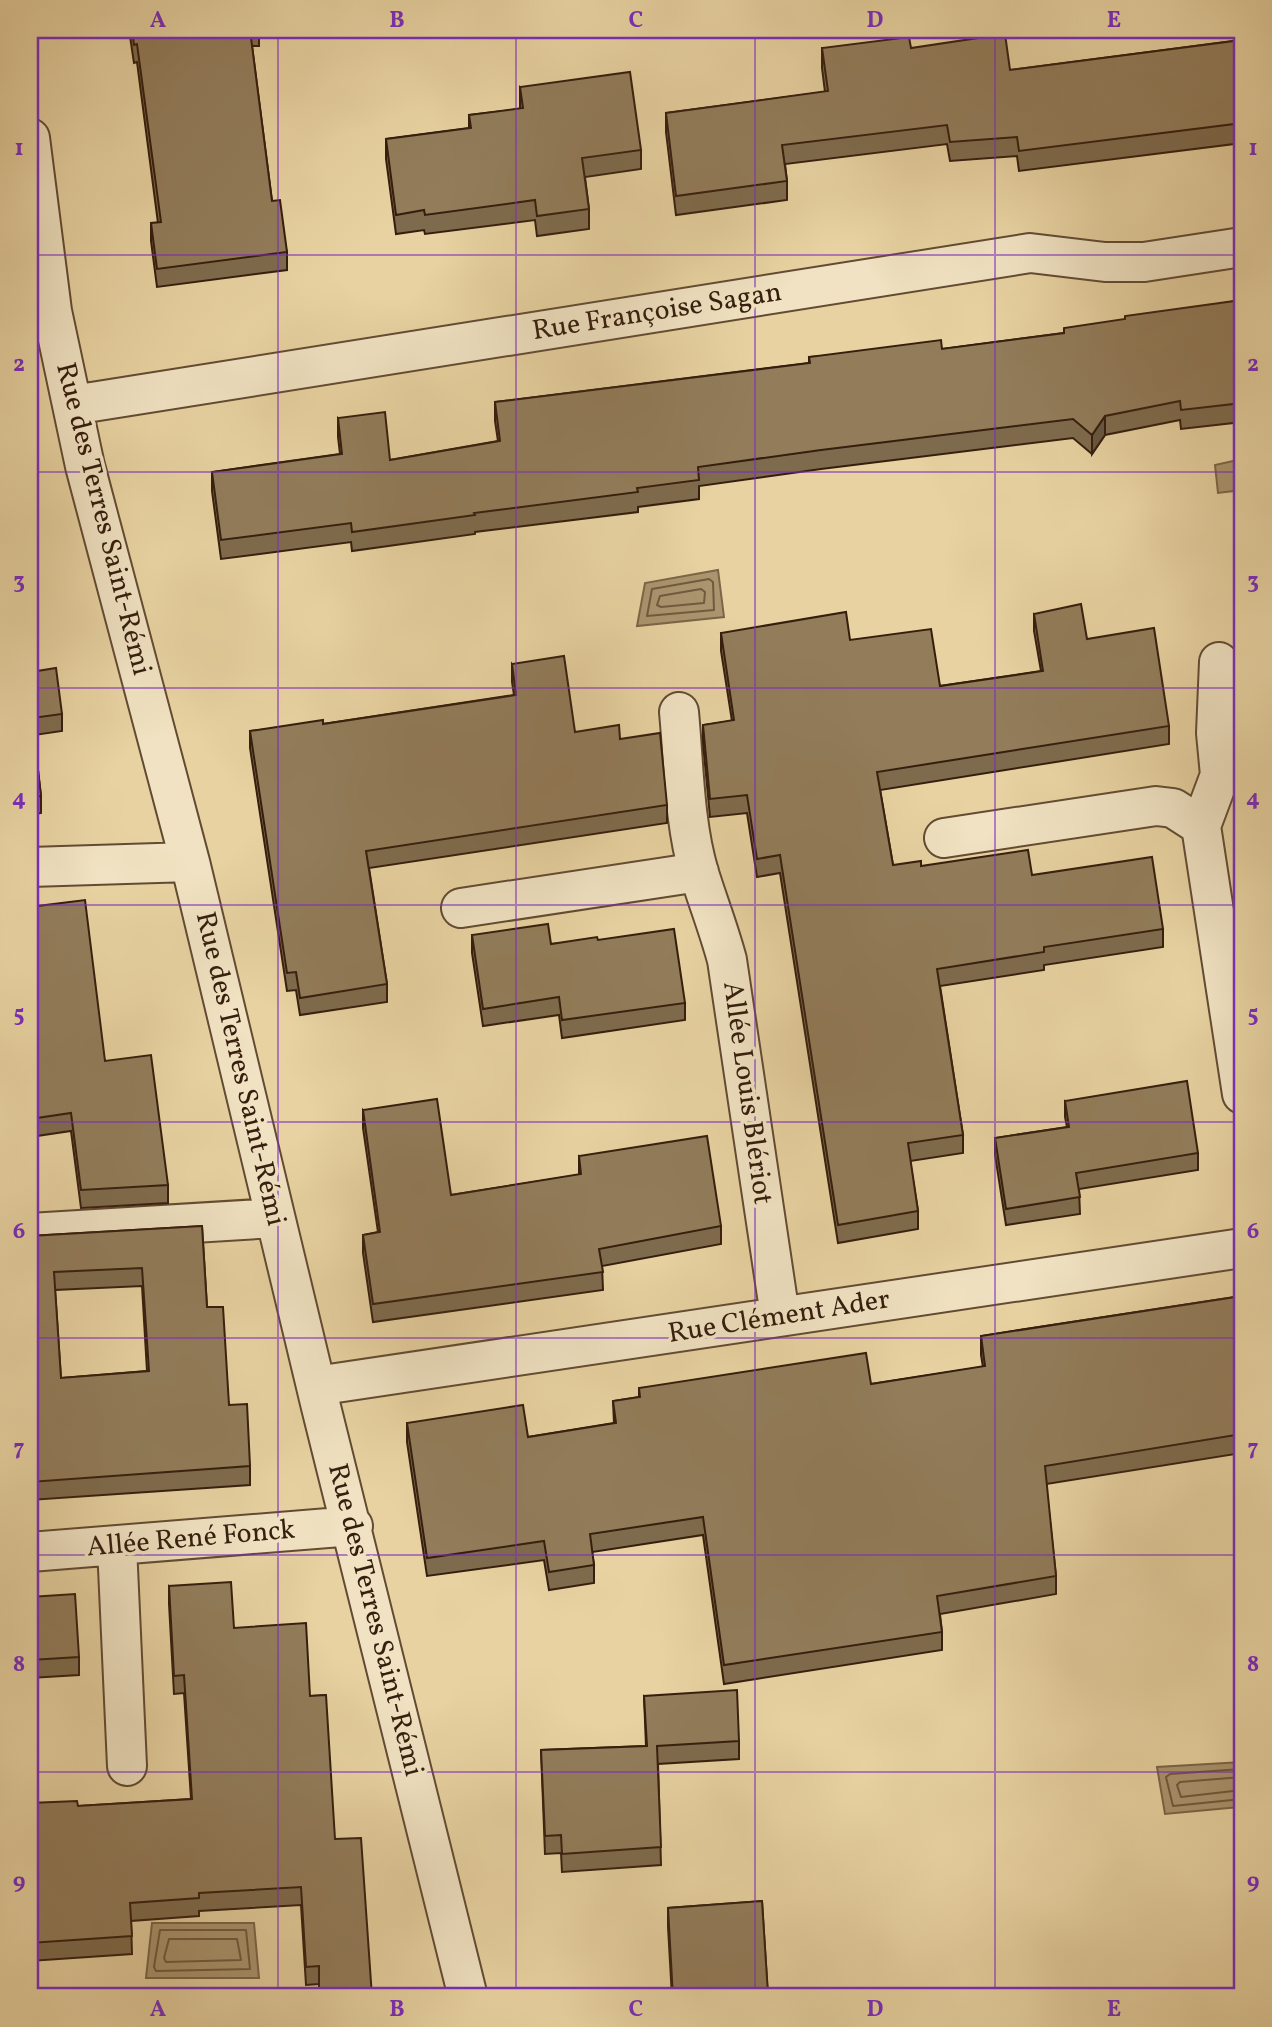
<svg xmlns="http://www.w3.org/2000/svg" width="1272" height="2027" font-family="Vollkorn,serif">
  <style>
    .water { fill: #ab956f; stroke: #7c6548; stroke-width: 2 }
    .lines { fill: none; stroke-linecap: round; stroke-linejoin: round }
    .shore { stroke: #705a3e; stroke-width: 2 }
    .minor-casing { stroke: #624b33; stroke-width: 42 }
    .minor { stroke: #f0e2c2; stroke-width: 38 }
    .wall { fill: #7e6b4d; stroke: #351e0e; stroke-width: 2; fill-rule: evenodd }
    .shaded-wall { fill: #66573f; stroke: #351e0e; stroke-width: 2 }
    .building { fill: #927c5a; stroke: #351e0e; stroke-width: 2; fill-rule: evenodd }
    .grid { fill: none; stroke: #7b2cbf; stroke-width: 2; stroke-opacity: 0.55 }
    .labels { text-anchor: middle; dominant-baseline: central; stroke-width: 7; stroke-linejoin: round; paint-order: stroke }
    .street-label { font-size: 28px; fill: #351e0e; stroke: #f0e2c2 }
    .neatline { fill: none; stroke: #7b2cbf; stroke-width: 2.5 }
    .grid-label { font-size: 23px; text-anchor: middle; font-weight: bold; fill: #7b2cbf }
  </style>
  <rect width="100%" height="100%" fill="#e8d2a1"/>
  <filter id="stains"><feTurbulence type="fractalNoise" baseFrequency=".00286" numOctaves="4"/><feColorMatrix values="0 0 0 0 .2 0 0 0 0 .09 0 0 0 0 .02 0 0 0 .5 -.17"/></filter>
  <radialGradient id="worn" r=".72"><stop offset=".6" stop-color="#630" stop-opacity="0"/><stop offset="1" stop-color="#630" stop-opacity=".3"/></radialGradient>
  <path class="water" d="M1242,459V490L1218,493L1215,465Z
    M718,570L724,617L637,626L645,583Z
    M1242,1762L1239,1807L1165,1814L1157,1767Z
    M152,1923H254L259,1978H146Z"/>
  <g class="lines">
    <path class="shore" d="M709,579L713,582L714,610L647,616L652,589Z
      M701,589L705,592L704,603L661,607L657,605L660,596Z
      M1242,1769L1170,1774L1166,1777L1173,1806L1242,1799
      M1242,1777L1180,1782L1177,1785L1181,1797L1242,1790
      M160,1930H246L250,1969L156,1971L154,1967Z
      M169,1939H237L241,1960L166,1962L164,1958Z"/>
    <defs>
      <path id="minor" d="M30,138L52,311L85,466L190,862L321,1407L468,1997
        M73,405L1030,253L1105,262H1144L1242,247
        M1219,662L1216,733L1220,775L1201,826L1242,1094
        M679,712C684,764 684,823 699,873C708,902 719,930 727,960L780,1316
        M944,838L1156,806L1173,808L1201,826
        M30,867L190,862
        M461,908L699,872
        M30,1233L275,1218
        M316,1386L1242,1248
        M117,1546L127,1766
        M30,1552L353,1526"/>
    </defs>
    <use href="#minor" class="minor-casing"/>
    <use href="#minor" class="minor"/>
  </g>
  <path class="wall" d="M129,30H259V46H252L272,201L287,252V270L157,287L151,241V223H158L137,62L134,63Z
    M1242,40V143L1019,171L1017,156L950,161L947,144L785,164L787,181V200L676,215L666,132V113L825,92L822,68V48H911L1010,70Z
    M520,87L641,150V169L585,177L589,209V229L537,236L535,220L425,234L424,230L396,234L386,159V139L469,128V115L520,109Z
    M1242,300V422L1181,429L1180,420L1105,435L1092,454L1073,438L821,469L699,486V499L638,507V512L475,532V534L352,551L351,542L221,559L212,491V472L340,454L338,437V418L390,460L498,441L495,421V402L809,363V357L942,349L1064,333L1125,320Z
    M1034,614L1087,639L1169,726V744L880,790L893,865L1032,875L1163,929V947L1044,965V970L940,986L963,1135V1153L910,1161L918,1211V1229L838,1243L780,873L757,877L747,813L710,817L703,743V725L732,721L721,651V633L850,640L940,686L1041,671L1034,631Z
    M30,616L37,671L62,714V731L34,735L41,796V813L30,815Z
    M512,664L575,732L620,739L667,805V823L369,868L387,984V1002L300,1015L296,990L287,991L250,748V731L323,724L514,695L512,682Z
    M30,907L105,1061L168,1185V1203L81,1208L71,1131L30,1137Z
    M472,935L551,944L598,940L685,1003V1020L562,1038L559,1015L483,1026L472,953Z
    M1065,1101L1198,1153V1170L1079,1189L1080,1214L1006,1225L995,1155V1138L1067,1127L1065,1117Z
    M363,1110L451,1195L579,1175V1156L721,1226V1244L602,1266L603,1290L373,1322L363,1253V1235L378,1232L363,1128Z
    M202,1226L207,1307L229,1405L250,1466V1485L30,1500V1236ZM142,1286L147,1371L61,1378L55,1290Z
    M1242,1296V1453L1046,1484L1056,1576V1594L940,1614L942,1632V1650L724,1684L703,1535L592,1552L594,1565V1583L549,1590L544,1560L427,1576L407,1442V1423L528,1437L614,1423L613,1401L639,1397V1388L871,1384L983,1367L981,1355V1336Z
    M169,1586L234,1628L310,1696L326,1695L319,1984L306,1985L301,1905L199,1911V1916L131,1921L132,1954L30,1961V1803L78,1806L191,1799L184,1693L174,1694L169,1604Z
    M30,1597L79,1657V1675L30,1678Z
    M644,1696L739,1741V1759L658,1764L661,1865L562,1872L561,1853L545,1854L541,1750L646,1746Z
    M762,1901L768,1997H672L668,1927V1908Z"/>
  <path class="shaded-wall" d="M1105,416V435L1092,454V435Z"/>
  <path class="building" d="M132,30H250L272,201L280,200L287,252L157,269L151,223L161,222L137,44L134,45Z
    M1005,34L1010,70L1242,40V123L1019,151L1017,137L950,142L947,125L782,145L787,181L676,196L666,113L828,91L822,48L909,37L911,48Z
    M630,72L641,150L582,158L589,209L537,216L535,200L425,215L424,210L396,215L386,139L471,128L469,115L523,108L520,87Z
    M1242,300V403L1181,410L1180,401L1105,416L1092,435L1073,419L821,450L698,467L699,480L637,488L638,492L474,513L475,515L352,532L351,523L221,540L212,472L342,454L338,418L385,412L390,460L500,441L495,402L810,363L809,357L941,340L942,349L1064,333V328L1125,319V316Z
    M1081,604L1087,639L1154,628L1169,726L877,772L893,865L921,861V866L1028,850L1032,875L1152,857L1163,929L1044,947V952L937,969L963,1135L908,1143L918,1211L838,1225L780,855L757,859L747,795L710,799L703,725L734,720L721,633L846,612L850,640L931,629L940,686L1043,671L1034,614Z
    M30,616L37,671L56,668L62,714L32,718L41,796L30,797Z
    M564,656L575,732L619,725L620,739L660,733L667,805L366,851L387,984L300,998L296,972L287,973L250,731L323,720V724L516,695L512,664Z
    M85,900L105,1061L151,1055L168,1185L81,1190L71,1113L30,1119V907Z
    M548,924L551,944L597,937L598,940L674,929L685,1003L562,1020L559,997L483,1009L472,935Z
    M1187,1081L1198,1153L1076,1173L1080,1197L1006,1209L995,1138L1069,1127L1065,1101Z
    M437,1099L451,1195L581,1174L579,1156L707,1136L721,1226L599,1249L603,1272L373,1304L363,1235L380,1232L363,1110Z
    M202,1226L207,1307H223L229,1405L247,1404L250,1466L30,1482V1236ZM142,1268L149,1371L61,1378L54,1272Z
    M1242,1296V1434L1045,1466L1056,1576L937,1596L942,1632L724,1665L703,1517L590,1534L594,1565L549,1572L544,1541L427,1558L407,1423L523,1405L528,1437L616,1423L613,1401L640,1397L639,1388L866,1353L871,1384L985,1366L981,1336Z
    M231,1582L234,1628L306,1623L310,1696L326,1695L335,1839L361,1838L372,1997H319V1966L306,1967L301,1887L199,1893V1898L130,1903L132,1936L30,1943V1803L77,1801L78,1806L192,1799L184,1675L174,1676L169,1586Z
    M75,1594L79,1657L30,1660V1597Z
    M737,1690L739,1741L657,1746L661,1847L562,1854L561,1835L545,1836L541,1750L647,1746L644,1696Z
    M762,1901L768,1994L732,1997H673L668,1908Z"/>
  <path class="grid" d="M278,30V1997M516,30V1997M755,30V1997M995,30V1997M30,255H1242M30,472H1242M30,688H1242M30,905H1242M30,1122H1242M30,1338H1242M30,1555H1242M30,1772H1242"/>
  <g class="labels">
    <g class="street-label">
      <text transform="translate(657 312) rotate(-9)">Rue Françoise Sagan</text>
      <text transform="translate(103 519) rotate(76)">Rue des Terres Saint-Rémi</text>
      <text transform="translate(240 1069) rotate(77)">Rue des Terres Saint-Rémi</text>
      <text transform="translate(747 1093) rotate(82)">Allée Louis Blériot</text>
      <text transform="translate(779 1317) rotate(-9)">Rue Clément Ader</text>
      <text transform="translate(191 1539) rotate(-5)">Allée René Fonck</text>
      <text transform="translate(375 1620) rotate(76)">Rue des Terres Saint-Rémi</text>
    </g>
  </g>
  <rect width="1272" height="2027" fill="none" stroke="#e8d2a1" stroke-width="77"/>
  <rect x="38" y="38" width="1196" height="1950" class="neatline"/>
  <g class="grid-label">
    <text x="158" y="27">A</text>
    <text x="397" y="27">B</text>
    <text x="636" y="27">C</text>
    <text x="875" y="27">D</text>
    <text x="1114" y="27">E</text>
    <text x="19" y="155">1</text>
    <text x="1253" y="155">1</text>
    <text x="19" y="371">2</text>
    <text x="1253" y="371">2</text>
    <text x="19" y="588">3</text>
    <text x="1253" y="588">3</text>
    <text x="19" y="805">4</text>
    <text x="1253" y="805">4</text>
    <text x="19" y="1021">5</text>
    <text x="1253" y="1021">5</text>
    <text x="19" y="1238">6</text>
    <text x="1253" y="1238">6</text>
    <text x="19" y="1455">7</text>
    <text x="1253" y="1455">7</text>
    <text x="19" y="1671">8</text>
    <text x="1253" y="1671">8</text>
    <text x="19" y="1888">9</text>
    <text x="1253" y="1888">9</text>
    <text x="158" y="2016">A</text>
    <text x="397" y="2016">B</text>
    <text x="636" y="2016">C</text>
    <text x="875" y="2016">D</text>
    <text x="1114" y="2016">E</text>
  </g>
  <rect width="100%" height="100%" filter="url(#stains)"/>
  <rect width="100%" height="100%" fill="url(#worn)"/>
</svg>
